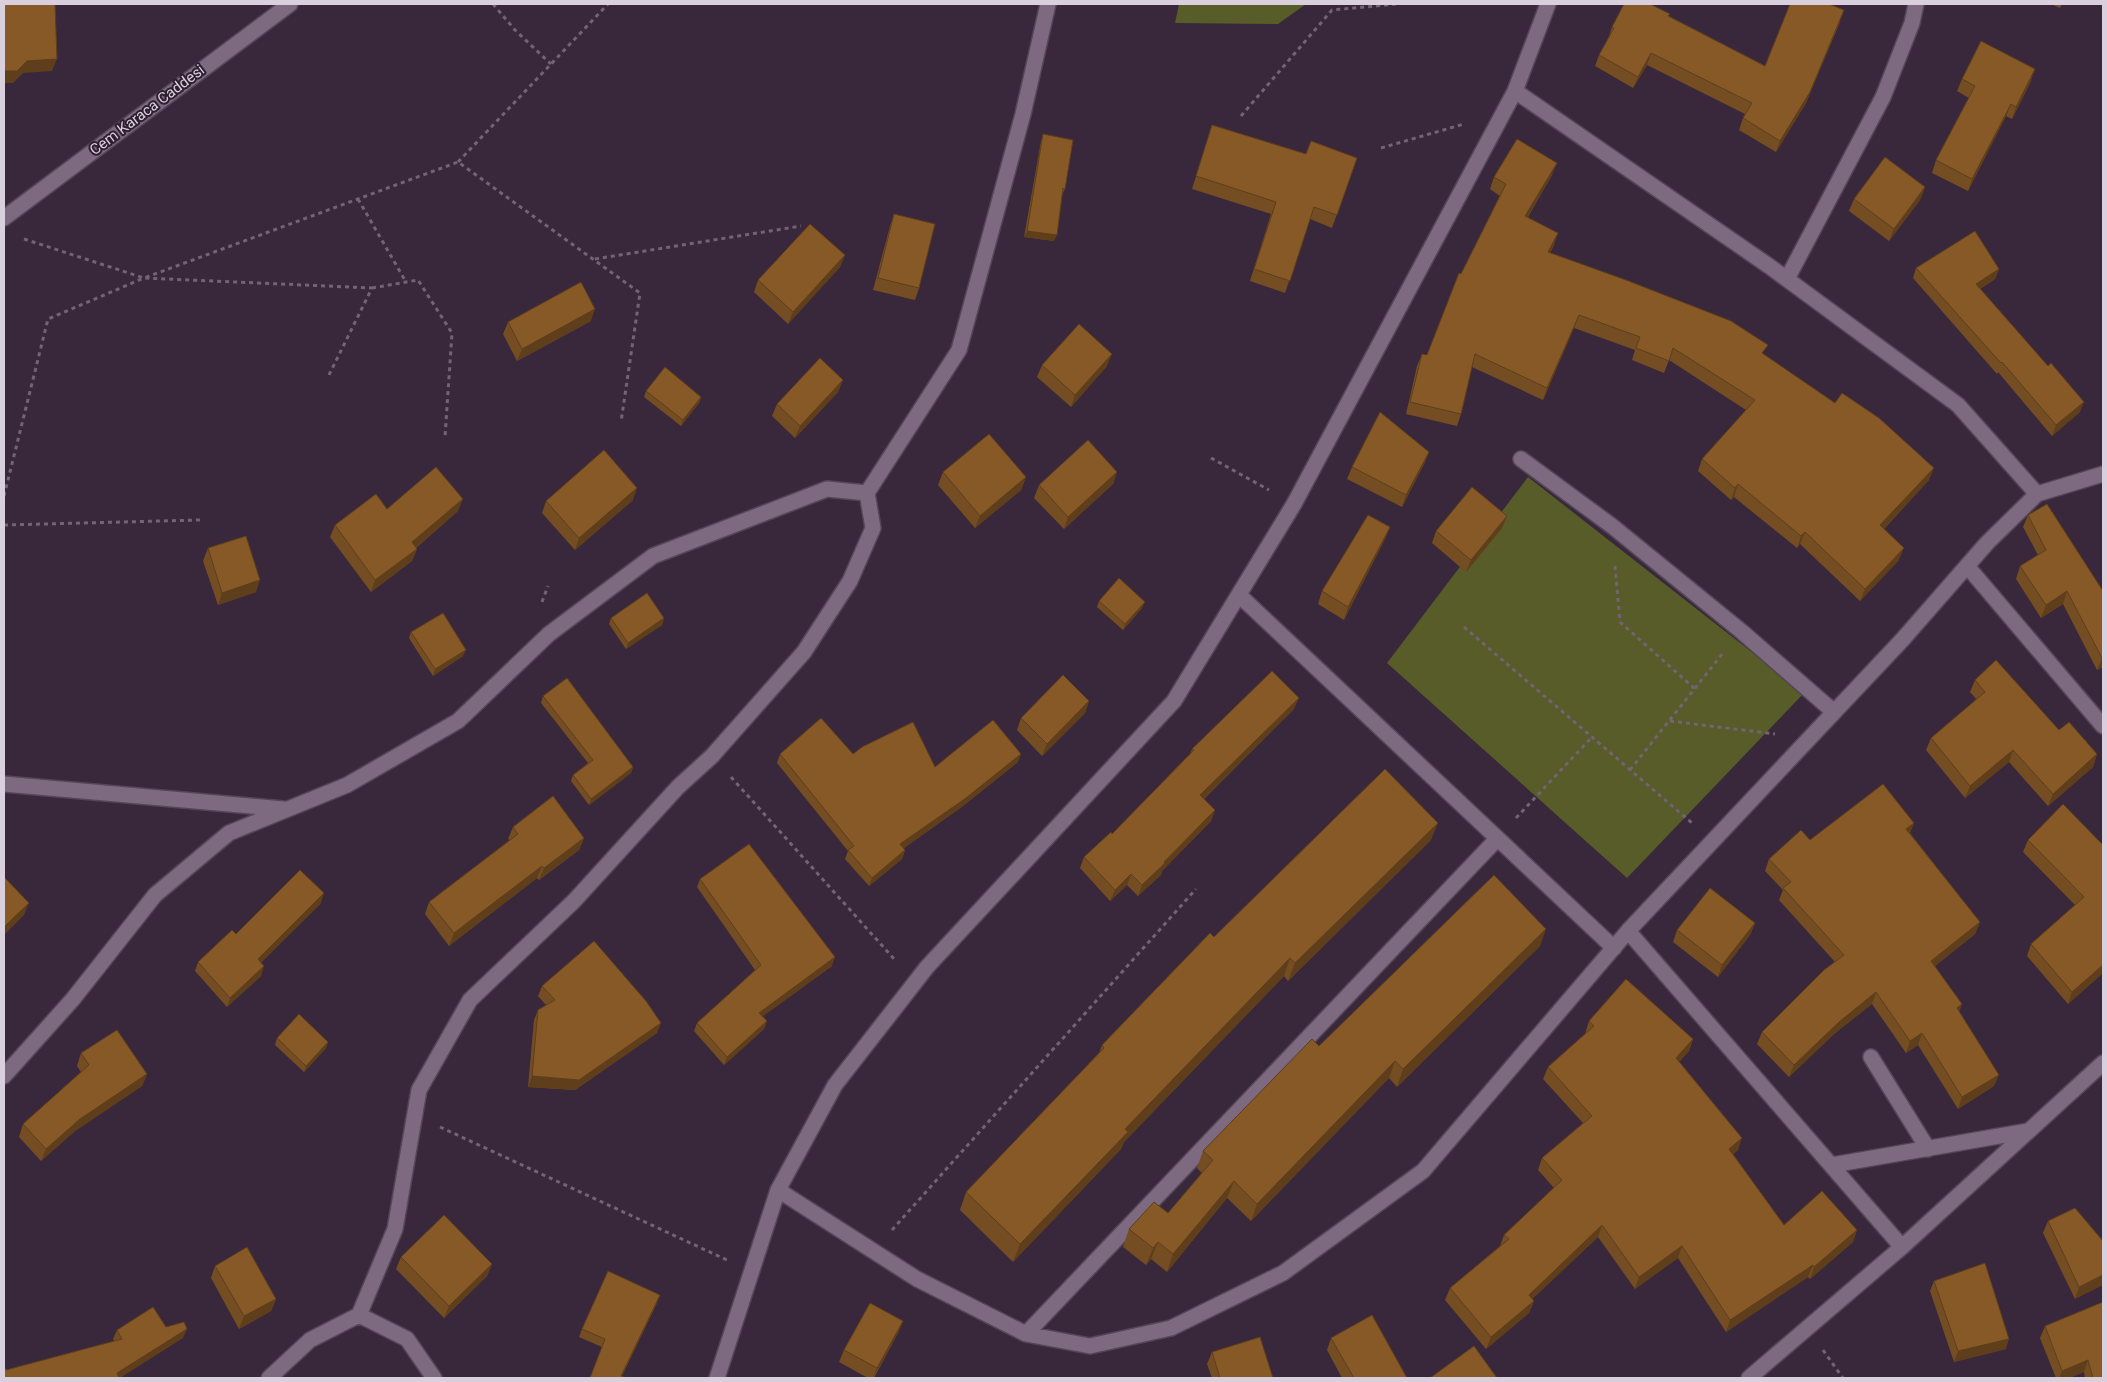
<svg xmlns="http://www.w3.org/2000/svg" width="2107" height="1382" font-family="Roboto,sans-serif">
  <style>
    .green { fill: #575c28 }
    .lines { fill: none; stroke-linecap: round; stroke-linejoin: round }
    .minor-casing { stroke: #544557; stroke-width: 18 }
    .path { stroke: #726375; stroke-width: 3; stroke-dasharray: 4 4; stroke-linecap: butt }
    .minor { stroke: #7d6980; stroke-width: 15 }
    .wall { fill: #744d22 }
    .shaded-wall { fill: #5e3e1b }
    .building { fill: #875927; stroke: #5e3e1b }
    .labels { text-anchor: middle; dominant-baseline: central; stroke-width: 4; stroke-linejoin: round; paint-order: stroke }
    .street-label { font-size: 15px; fill: #dacfdc; stroke: #2f1e32 }
  </style>
  <rect width="100%" height="100%" fill="#39283c"/>
  <path class="green" d="M1179,4H1306L1278,24L1175,23Z
    M1528,477L1804,693L1627,878L1387,663Z"/>
  <g class="lines">
    <defs>
      <path id="minor" d="M1515,91L1769,266L1958,405L2037,494
        M4,218L290,4
        M1787,279L1883,97L1912,23L1916,4
        M1521,459L1612,526L1741,631L1834,712
        M1967,566L2103,726
        M1239,595L1614,948
        M4,784L283,809
        M1628,931L1902,1247
        M1871,1057L1928,1149
        M4,1076L73,999L155,895L229,833L347,785L458,721L549,634L653,556L827,489L867,493
        M1832,1165L2028,1131
        M778,1190L917,1279L1026,1334L1090,1346L1171,1328L1283,1273L1423,1171L1628,931L1903,639L1987,543L2037,494L2103,474
        M359,1315L407,1339L434,1378
        M1026,1334L1497,839
        M269,1378L310,1340L359,1315L395,1229L419,1090L470,1000L574,901L678,787L712,756L804,652L850,581L873,528L867,493L959,350L1023,114L1048,4
        M717,1378L778,1190L835,1085L927,967L1174,701L1294,504L1515,91L1548,4
        M1749,1378L1902,1247L2103,1063"/>
    </defs>
    <use href="#minor" class="minor-casing"/>
    <path class="path" d="M493,4L515,30L551,64
      M1241,116L1332,10L1397,4
      M1381,148L1464,124
      M458,162L608,4
      M358,199L406,282
      M24,239L144,278L458,162L640,293L621,422
      M595,259L801,226
      M372,288L418,280L452,333L445,437
      M1211,458L1269,490
      M4,496L48,319L144,278L372,288L328,377
      M4,525L200,520
      M1615,566L1620,622L1695,689
      M542,602L548,586
      M1464,627L1692,823
      M1670,721L1775,734
      M1630,770L1723,653
      M731,777L895,960
      M1516,818L1592,737
      M440,1127L727,1260
      M892,1230L1196,889
      M1823,1350L1843,1378"/>
    <use href="#minor" class="minor"/>
  </g>
  <path class="wall" d="M2051,4H2062L2060,8Z
    M1669,16L1765,66L1840,22L1806,103L1776,152L1739,130L1743,118L1745,114L1647,65L1633,88L1595,66L1599,55L1608,39L1612,27Z
    M1962,79L2031,81L2012,119L2006,116L1968,191L1932,173L1936,160L1969,98L1957,91Z
    M1212,125L1306,154L1357,158L1332,228L1310,219L1285,293L1250,281L1271,214L1192,189Z
    M1043,134L1065,189L1062,195L1054,241L1024,237L1041,141Z
    M1552,175L1528,217L1554,245L1550,253L1764,355L1929,480L1884,529L1899,560L1860,601L1800,544L1797,548L1734,497L1731,500L1698,471L1702,459L1746,410L1669,360L1664,373L1632,360L1635,350L1574,328L1543,400L1472,367L1461,414L1457,426L1406,414L1417,366L1422,354L1427,355L1461,274L1500,196L1490,189L1494,177Z
    M1925,187L1920,200L1889,241L1849,211L1854,199Z
    M894,214L919,288L915,300L873,290L890,226Z
    M845,255L840,267L788,324L754,292L758,280Z
    M1916,268L1999,269L1995,279L1980,289L2080,412L2052,436L1998,372L1997,374L1913,278Z
    M591,321L517,361L503,334L508,322Z
    M1042,365L1107,366L1071,407L1037,377Z
    M843,380L838,392L795,438L772,416L777,404Z
    M646,391L701,397L699,403L681,426L644,397Z
    M1429,452L1424,464L1402,507L1347,479L1352,467Z
    M943,472L1026,477L1021,490L975,528L938,485Z
    M1117,472L1113,484L1064,529L1034,498L1039,485Z
    M633,500L575,550L542,513L546,501Z
    M387,509L458,511L416,548L417,549L412,561L371,592L330,537L335,525Z
    M2028,515L2103,591V667L2097,670L2063,604L2041,618L2016,579L2020,566L2038,555L2023,527Z
    M1390,527L1385,539L1344,620L1318,604L1322,591Z
    M1502,528L1466,572L1432,543L1436,531Z
    M208,548L256,592L218,605L203,561Z
    M1099,601L1142,608L1123,630L1097,607Z
    M611,618H664L662,625L626,649L609,624Z
    M411,632L463,656L433,676L409,638Z
    M1975,680L2059,730L2097,754L2093,767L2048,806L2009,762L1965,798L1926,750L1931,738L1977,700L1970,692Z
    M543,696L633,767L631,773L589,805L571,781L573,775L588,763L541,703Z
    M1089,701L1085,713L1042,756L1017,730L1021,718Z
    M1294,709L1204,799L1215,810L1211,821L1162,871L1161,875L1138,896L1127,885L1110,901L1080,868L1084,857L1112,834L1190,754L1192,749Z
    M780,754H853L935,767L1018,762L963,806L904,848L905,850L902,859L869,886L845,859L848,851L777,763Z
    M1914,823L1910,833L1980,922L1975,934L1935,966L1959,1011L1994,1086L1958,1109L1918,1045L1906,1053L1872,1004L1834,1034L1789,1077L1757,1044L1762,1032L1835,962L1779,900L1783,890L1765,871L1769,859L1810,840Z
    M513,827L584,838L579,850L539,880L537,878L449,946L425,914L429,902L510,840L508,839Z
    M1431,840L1288,981L1284,976L1124,1142L1121,1149L1013,1262L960,1210L966,1192L1099,1053L1102,1045L1214,937Z
    M2028,840L2103,845V973L2068,1004L2027,956L2031,944L2075,905L2023,852Z
    M700,879L832,966L763,1016L767,1021L764,1029L724,1065L694,1031L697,1023L755,970L697,887Z
    M321,903L261,962V976L227,1007L195,971L198,962L236,934Z
    M1755,923L1750,935L1718,977L1673,942L1677,930Z
    M1540,946L1397,1087L1389,1078L1251,1221L1227,1198L1167,1272L1151,1259L1146,1265L1123,1247L1129,1229L1168,1213L1202,1173L1197,1168L1203,1151L1319,1046Z
    M542,986L657,1033L575,1090L528,1087L534,1020L538,1010L546,1005L538,996Z
    M1589,1021L1693,1039L1689,1051L1679,1062L1738,1150L1733,1154L1784,1225L1857,1230L1853,1242L1810,1279L1808,1277L1726,1332L1678,1258L1635,1289L1598,1237L1532,1299L1534,1301L1529,1313L1486,1349L1445,1300L1450,1288L1500,1246L1504,1235L1554,1188L1538,1170L1542,1158L1583,1123L1543,1079L1548,1067L1585,1034Z
    M277,1038L328,1042L326,1048L304,1072L275,1045Z
    M81,1053L147,1074L142,1086L75,1131L41,1161L19,1137L23,1124L81,1072L77,1066Z
    M2048,1221L2103,1241L2075,1299L2043,1233Z
    M401,1257L492,1264L487,1276L444,1318L396,1269Z
    M215,1266L276,1299L271,1311L239,1329L211,1278Z
    M1934,1281L2006,1349L1954,1362L1930,1291Z
    M2103,1302V1378H2085L2084,1372L2069,1378H2056L2040,1338L2045,1326Z
    M657,1303L622,1376L590,1378L602,1347L579,1337L582,1329Z
    M903,1321L898,1333L874,1378H868L839,1362L844,1350Z
    M166,1327L183,1338L6,1370L114,1341L113,1339L117,1330Z
    M1331,1338L1407,1378H1342L1327,1350Z
    M1212,1352L1273,1378H1212L1207,1364Z"/>
  <path class="shaded-wall" d="M1844,10L1806,103L1776,152L1780,141Z
    M1651,53L1647,65L1633,88L1638,77Z
    M57,59L52,71L23,73L13,83H4V71L27,61Z
    M2035,69L2031,81L2012,119L2016,107Z
    M2011,104L2006,116L1968,191L1972,179Z
    M1557,163L1552,175L1521,228L1525,216Z
    M1925,187L1920,200L1889,241L1894,229Z
    M1027,231L1057,235L1054,241L1024,237Z
    M1558,233L1554,245L1544,264L1548,252Z
    M845,255L840,267L788,324L793,312Z
    M1999,269L1995,279L1972,294L1976,284Z
    M595,309L591,321L517,361L522,349Z
    M1579,315L1574,328L1543,400L1547,388Z
    M1112,354L1107,366L1071,407L1075,395Z
    M843,380L838,392L795,438L800,426Z
    M701,397L699,403L681,426L683,420Z
    M2084,402L2080,412L2052,436L2056,425Z
    M1429,452L1424,464L1402,507L1406,495Z
    M1934,468L1929,480L1876,537L1880,525Z
    M1117,472L1113,484L1064,529L1068,517Z
    M1026,477L1021,490L975,528L980,516Z
    M1738,484L1734,497L1731,500L1735,488Z
    M637,488L633,500L575,550L579,538Z
    M463,499L458,511L407,555L412,542Z
    M1507,516L1502,528L1466,572L1471,560Z
    M1390,527L1385,539L1344,620L1348,607Z
    M1805,532L1800,544L1797,548L1801,536Z
    M1904,548L1899,560L1860,601L1865,589Z
    M417,549L412,561L371,592L375,580Z
    M260,580L256,592L218,605L222,593Z
    M2067,591L2063,604L2041,618L2046,605Z
    M1145,602L1142,608L1123,630L1125,624Z
    M664,618L662,625L626,649L628,643Z
    M466,650L463,656L433,676L435,669Z
    M2103,657V667L2097,670L2102,658Z
    M1299,698L1294,709L1196,806L1200,795Z
    M1089,701L1085,713L1042,756L1047,744Z
    M2013,750L2009,762L1965,798L1970,786Z
    M1021,754L1018,762L963,806L897,853L900,844Z
    M2097,754L2093,767L2048,806L2053,794Z
    M633,767L631,773L589,805L591,799Z
    M1215,810L1211,821L1162,871L1161,875L1138,896L1142,885Z
    M1438,823L1431,840L1288,981L1295,963Z
    M1914,823L1909,835L1906,829Z
    M584,838L579,850L539,880L544,868Z
    M905,850L902,859L869,886L872,878Z
    M542,866L537,878L449,946L454,933Z
    M1131,874L1127,885L1110,901L1115,890Z
    M324,893L321,903L255,969L258,959Z
    M29,903L24,915L4,935V927Z
    M1980,922L1975,934L1926,973L1931,961Z
    M1755,923L1750,935L1718,977L1722,965Z
    M1546,929L1540,946L1397,1087L1403,1069Z
    M835,957L832,966L756,1021L759,1013Z
    M1290,958L1284,976L1124,1142L1121,1149L1013,1262L1020,1244L1125,1129Z
    M2103,965V973L2068,1004L2072,992Z
    M264,966L261,976L227,1007L230,998Z
    M1876,992L1872,1004L1834,1034L1789,1077L1794,1065L1839,1022Z
    M1962,1004L1958,1016L1957,1008Z
    M767,1021L764,1029L724,1065L727,1057Z
    M661,1023L657,1033L575,1090L528,1087L532,1076Z
    M1922,1033L1918,1045L1906,1053L1910,1041Z
    M1693,1039L1689,1051L1672,1070L1676,1058Z
    M328,1042L326,1048L304,1072L306,1066Z
    M1395,1061L1389,1078L1251,1221L1257,1204Z
    M147,1074L142,1086L75,1131L41,1161L46,1149L80,1119Z
    M1999,1075L1994,1086L1958,1109L1962,1097Z
    M1742,1138L1738,1150L1725,1161L1729,1149Z
    M1234,1181L1227,1198L1167,1272L1173,1254Z
    M1602,1225L1598,1237L1524,1307L1529,1295Z
    M1857,1230L1853,1242L1810,1279L1814,1267Z
    M1158,1242L1151,1259L1146,1265L1153,1248Z
    M1682,1246L1678,1258L1635,1289L1639,1277Z
    M492,1264L487,1276L444,1318L449,1306Z
    M1813,1265L1808,1277L1726,1332L1730,1320Z
    M2103,1275V1285L2075,1299L2079,1287Z
    M660,1295L657,1303L621,1378H620Z
    M276,1299L271,1311L239,1329L244,1316Z
    M1534,1301L1529,1313L1486,1349L1491,1337Z
    M903,1321L898,1333L873,1378L877,1368Z
    M187,1329L183,1338L120,1378H115L117,1373Z
    M2009,1339L2006,1349L1954,1362L1958,1351Z
    M2088,1360L2084,1372L2069,1378H2059L2062,1371Z"/>
  <path class="building" d="M4,4H55L57,59L27,61L17,71H4Z
    M1624,4H1650L1670,14L1668,16L1765,66L1790,4H1829L1844,10L1810,92L1780,141L1743,118L1752,103L1651,53L1638,77L1599,55L1614,28L1612,27Z
    M1981,41L2035,69L2016,107L2011,104L1972,179L1936,160L1975,86L1962,79Z
    M1212,125L1306,154L1311,141L1357,158L1337,215L1314,207L1290,281L1254,269L1276,202L1196,176Z
    M1043,134L1073,140L1065,189L1063,188L1057,235L1027,231Z
    M1517,139L1557,163L1525,216L1558,233L1548,252L1626,280L1731,321L1768,345L1762,353L1835,403L1842,393L1879,418L1934,468L1880,525L1904,548L1865,589L1805,532L1801,536L1738,484L1735,488L1702,459L1755,400L1673,348L1669,361L1636,348L1640,337L1579,315L1547,388L1475,354L1461,414L1410,402L1422,354L1427,355L1459,273L1461,274L1506,184L1494,177Z
    M1885,157L1925,187L1894,229L1854,199Z
    M894,214L935,224L919,288L878,278Z
    M810,224L845,255L793,312L758,280Z
    M1975,231L1999,269L1976,284L2048,366L2051,363L2084,402L2056,425L2002,362L2001,363L1916,268Z
    M581,282L595,309L522,349L508,322Z
    M1079,324L1112,354L1075,395L1042,365Z
    M820,358L843,380L800,426L777,404Z
    M665,367L701,397L683,420L646,391Z
    M1380,412L1429,452L1406,495L1352,467Z
    M989,434L1026,477L980,516L943,472Z
    M1088,440L1117,472L1068,517L1039,485Z
    M604,450L637,488L579,538L546,501Z
    M436,467L463,499L412,542L417,549L375,580L335,525L376,494L387,509Z
    M1472,487L1507,516L1471,560L1436,531Z
    M2047,504L2103,591V657L2102,658L2067,591L2046,605L2020,566L2046,550L2028,515Z
    M1368,515L1390,527L1348,607L1322,591Z
    M246,536L260,580L222,593L208,548Z
    M1119,578L1145,602L1125,624L1099,601Z
    M647,593L664,618L628,643L611,618Z
    M443,613L466,650L435,669L411,632Z
    M1996,660L2059,730L2069,722L2097,754L2053,794L2013,750L1970,786L1931,738L1985,692L1975,680Z
    M1272,671L1299,698L1200,795L1215,810L1164,862L1165,863L1142,885L1131,874L1115,890L1084,857L1111,832L1112,834L1194,750L1192,749Z
    M1063,675L1089,701L1047,744L1021,718Z
    M567,678L633,767L591,799L573,775L593,760L543,696Z
    M821,718L853,754L862,747L913,722L935,767L993,720L1021,754L966,798L900,844L905,850L872,878L848,850L854,846L780,754Z
    M1385,769L1438,823L1295,963L1290,958L1125,1129L1128,1132L1020,1244L966,1192L1104,1048L1102,1045L1210,933L1214,937Z
    M1883,784L1914,823L1906,829L1980,922L1931,961L1962,1004L1957,1008L1999,1075L1962,1097L1922,1033L1910,1041L1876,992L1839,1022L1794,1065L1762,1032L1824,970L1844,955L1783,888L1791,882L1769,859L1801,830L1810,840Z
    M553,796L584,838L544,868L542,866L454,933L429,902L518,834L513,827Z
    M2063,804L2103,845V965L2072,992L2031,944L2084,897L2028,840Z
    M749,844L835,957L759,1013L767,1021L727,1057L697,1023L761,965L700,879Z
    M300,870L324,893L258,959L264,966L230,998L198,962L232,930L236,934Z
    M1494,875L1546,929L1403,1069L1395,1061L1257,1204L1234,1181L1173,1254L1158,1242L1153,1248L1129,1229L1154,1202L1168,1213L1213,1160L1203,1151L1312,1039L1319,1046Z
    M4,877L29,903L4,927Z
    M1710,888L1755,923L1722,965L1677,930Z
    M594,941L646,1001L661,1023L579,1080L532,1076L538,1010L555,1000L542,986Z
    M1626,979L1693,1039L1676,1058L1742,1138L1729,1149L1784,1225L1822,1191L1857,1230L1814,1267L1813,1265L1730,1320L1682,1246L1639,1277L1602,1225L1529,1295L1534,1301L1491,1337L1450,1288L1509,1239L1504,1235L1562,1180L1542,1158L1592,1116L1548,1067L1594,1026L1589,1021Z
    M299,1014L328,1042L306,1066L277,1038Z
    M117,1030L147,1074L80,1119L46,1149L23,1124L89,1065L81,1053Z
    M2075,1208L2103,1241V1275L2079,1287L2048,1221Z
    M444,1215L492,1264L449,1306L401,1257Z
    M247,1247L276,1299L244,1316L215,1266Z
    M1985,1263L2009,1339L1958,1351L1934,1281Z
    M608,1271L660,1295L621,1376L627,1378H590L605,1339L582,1329Z
    M2103,1302V1378H2093L2088,1360L2062,1371L2045,1326Z
    M870,1303L903,1321L877,1368L844,1350Z
    M153,1307L166,1327L184,1322L187,1329L117,1373L119,1378H4V1366L6,1370L122,1339L117,1330Z
    M1372,1315L1407,1378H1354L1331,1338Z
    M1260,1337L1273,1378H1220L1212,1352Z
    M1474,1346L1497,1378H1430Z"/>
  <g class="labels">
    <g class="street-label">
      <text transform="translate(147 110) rotate(-37)">Cem Karaca Caddesi</text>
    </g>
  </g>
  <rect width="2107" height="1382" fill="none" stroke="#dacfdc" stroke-width="10"/>
</svg>
